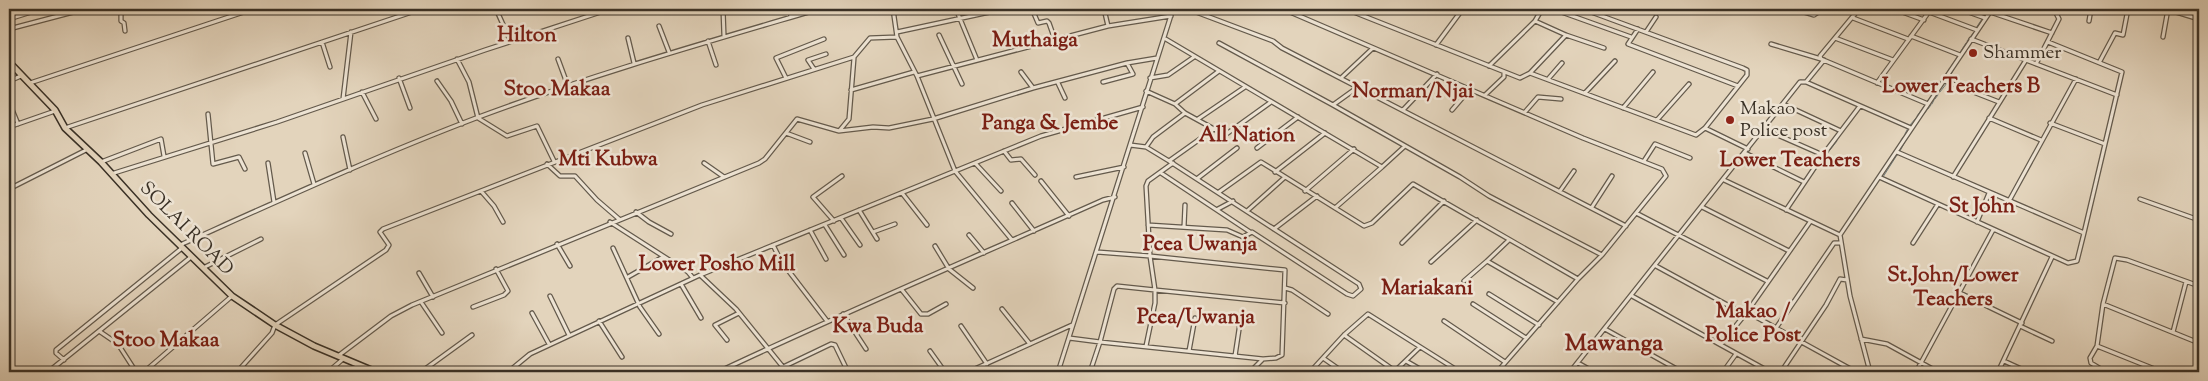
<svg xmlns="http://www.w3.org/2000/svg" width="2208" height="381" font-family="'Sorts Mill Goudy',serif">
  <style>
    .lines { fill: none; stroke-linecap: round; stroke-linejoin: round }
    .stream { stroke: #748080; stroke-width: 1 }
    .minor-casing { stroke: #645a4c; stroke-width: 5.5 }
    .trunk-casing { stroke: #3a3126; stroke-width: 8 }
    .minor { stroke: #ede3d3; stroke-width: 3 }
    .trunk { stroke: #e3d4bc; stroke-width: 5 }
    .poi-dot { fill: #8f2418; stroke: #ede3d3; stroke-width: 2 }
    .labels { text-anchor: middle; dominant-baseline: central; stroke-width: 5; stroke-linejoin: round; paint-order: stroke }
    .poi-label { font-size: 19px; fill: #3a3126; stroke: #ede3d3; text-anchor: start }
    .street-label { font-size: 19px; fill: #3a3126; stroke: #ede3d3 }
    .quarter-label { font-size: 21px; font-weight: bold; fill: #7a1f14; stroke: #ede3d3 }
    .district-label { font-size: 24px; font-weight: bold; fill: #7a1f14; stroke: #ede3d3 }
  </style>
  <rect width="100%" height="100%" fill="#e3d4bc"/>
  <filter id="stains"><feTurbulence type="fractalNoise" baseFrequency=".004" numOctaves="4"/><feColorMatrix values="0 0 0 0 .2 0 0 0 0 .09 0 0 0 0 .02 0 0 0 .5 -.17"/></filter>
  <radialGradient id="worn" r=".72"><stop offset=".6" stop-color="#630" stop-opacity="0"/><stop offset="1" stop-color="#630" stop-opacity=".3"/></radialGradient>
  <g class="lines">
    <path class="stream" d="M1984,16L1990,10
      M1976,28L1982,19
      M1967,41L1975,31
      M1959,54L1966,43
      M1952,65L1958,56
      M1947,74L1949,69
      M1948,80L1955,67
      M1797,82L1801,80
      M1940,92L1947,83
      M1935,99L1938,95
      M1927,102L1930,98
      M1932,104L1934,100
      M1928,109L1931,105
      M1923,115L1927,110
      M1917,116L1925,105
      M1917,123L1922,116
      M1910,125L1916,118
      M1915,127L1916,125
      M1905,134L1908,128
      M1901,140L1904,136
      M1830,150L1837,141
      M1900,151L1907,138
      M1828,153L1829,151
      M1883,177L1897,155"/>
    <defs>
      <path id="minor" d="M121,9V21L124,23L125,31
        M496,9L510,40
        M723,9L724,36
        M790,9L791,17
        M893,9L897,37L917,76L955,171L1012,240
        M956,9L977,60
        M1032,9L1038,23L1047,21L1049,23L1055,40
        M1104,9L1108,26
        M1188,9L1273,41L1282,48L1626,226
        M1283,9L1583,138L1662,169L1666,176L1636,213
        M1346,9L1520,78L1530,73L1566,35
        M1553,9L1631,37
        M1794,9L1814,15L1823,9
        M1849,9L1857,11
        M1859,9L1820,56L1821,59L1928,104
        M1894,9L1924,20
        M1960,9L1985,18
        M2166,9L2199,19
        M1929,12L1977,30
        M1359,13L1363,9
        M2182,14L2183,9
        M1853,18L1908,39
        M9,19L41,9
        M1535,21L1566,35L1604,48
        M2089,21L2091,9
        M659,26L669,52
        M9,29L85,9
        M1638,29L1628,44L1738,86
        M897,32L1004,9
        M1646,32L1656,17
        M939,35L962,84
        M1911,36L1960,55
        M2163,37L2168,9
        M628,38L634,63
        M1164,38L1382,167L1335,208
        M1835,38L1893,60
        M1971,39L2117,95
        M708,41L716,65
        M322,42L330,67
        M1219,43L1333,105
        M1771,44L1821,59
        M1436,45L1459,14L1454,9
        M457,59L469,82L478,118L507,136L537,126L554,161
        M558,59L568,86
        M2100,61L2115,33L2123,35L2128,9
        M2036,64L2059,19L2054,9
        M1489,66L1535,21L1542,9
        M814,69L808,60L826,54
        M1021,72L1033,88
        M1530,73L1696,135L1705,128L1747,75V70L1743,68L1583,9
        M917,76L1108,26L1171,16
        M399,78L410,108
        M786,78L776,58L824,39
        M1150,78L1168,75L1194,57
        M1341,78L1373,48
        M1549,78L1562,63
        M9,81L21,76
        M437,81L451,101L462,124
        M1945,81L1999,102
        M1103,82L1133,74L1127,63
        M1806,82L1824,60
        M30,83L253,9
        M1058,83L1065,98
        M1877,83L1931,9
        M1358,87L1333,105L1460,177L1489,196L1602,255
        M851,90L914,72
        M1146,91L1175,104L1219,71
        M362,92L376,119
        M1585,93L1615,61
        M1485,95L1504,77V73
        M343,99L351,32
        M9,102L18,124
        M1175,104L1185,113L1225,135L1271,102
        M1783,104L1841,131
        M1623,108L1653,72
        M1403,110L1437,74
        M1452,110L1470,89
        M1525,112L1538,97L1561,99
        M208,114L213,164L239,157L245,169
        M1989,118L2041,140
        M1198,119L1245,87
        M1657,120L1689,84
        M2050,123L2105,144
        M9,127L55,111
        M65,128L421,9
        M1705,128L1748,149
        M1764,129L1823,155
        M840,130L849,119L854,58
        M786,133L810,142
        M343,137L350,170
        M1130,145L1146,147L1169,161L1214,129
        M1146,147L1153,137L1185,113
        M1257,148L1298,117
        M1004,151L1011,160L1021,159L1035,175
        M1897,152L2084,233L2122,72L2048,42
        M305,153L314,184
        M1745,153L1804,182
        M1644,161L1655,144L1690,158
        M101,162L161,139L164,156
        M268,163L274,202
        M704,163L724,177
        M975,163L1001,191
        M547,164L560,176H575L597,200L619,219
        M1382,167L1405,146
        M1275,172L1325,133
        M1161,173L1250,232
        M111,174L277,122L485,50L610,9
        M1076,177L1124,167
        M1879,177L2068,263L2077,261L2084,233
        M1953,177L2026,60
        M1198,178L1237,148
        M1724,180L1840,235L1850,296L1870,372
        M1041,181L1069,216
        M9,189L88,149
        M481,191L494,206L503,222
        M1305,191L1354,149
        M1560,191L1574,171
        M1219,192L1261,162L1364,226L1372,223L1413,184L1578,279L1497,372
        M902,193L927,225
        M2140,199L2199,220
        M2009,201L2076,79
        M1012,203L1034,231
        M1592,207L1612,176
        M1702,207L1789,251
        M1218,209L1233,201
        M859,210L877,239
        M1786,210L1823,155L1860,106
        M1247,211L1284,178
        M636,212L649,222L671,234
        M841,218L860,245
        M834,221L813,197L842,176
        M610,222L688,272L693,278
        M1977,222L1989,193
        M825,225L844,255
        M1148,225L1227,230L1243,237L1252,232L1347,294L1353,296L1361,289L1359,284L1169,161
        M1184,227L1185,205
        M1274,229L1317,196
        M810,230L826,259
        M873,232L895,224
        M969,235L984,253
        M1840,235L1990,12L2052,33
        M1509,240L1487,261L1558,302
        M1402,243L1444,201
        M1913,243L1938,204
        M557,244L570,266
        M180,245C278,201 376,156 476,118C588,76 704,43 819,9
        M773,245L781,261L827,321
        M935,246L949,269L973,288
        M613,248L640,307L659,334
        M1097,252L1150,256L1155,290L1285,303
        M1431,262L1477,220
        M1656,266L1744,314
        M203,268L261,239
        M419,273L433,297
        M700,275L736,309L787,372
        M628,277L663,257
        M1578,279L1602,255L1636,213L1767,281
        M1464,281L1487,261
        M681,284L701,318
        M1285,288L1292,290L1328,314
        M902,290L921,314H928L946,304
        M1960,293L2022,323
        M1489,294L1539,325
        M550,296L569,335
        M1632,296L1770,372
        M421,302L442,333
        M1473,304L1526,338
        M2103,304L2199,343
        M473,307L504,295L508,291L496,269
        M1002,309L1030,344
        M1747,312L1856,372
        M532,313L549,344
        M843,314L866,349
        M599,321L622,357
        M1444,321L1505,362
        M961,326L987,364
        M2020,326L2052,341
        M1776,328L1834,243H1840
        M1605,329L1682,372
        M99,331L118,344L136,372
        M2173,332L2186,282
        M1344,335L1395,371
        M1069,338L1100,342L1090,372
        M1861,339L1887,344L1938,372
        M727,340L715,325L739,313
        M1721,344L1747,312L1810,222
        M1146,346L1155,303V290L1117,286L1114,289L1100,342L1263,359L1276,358L1282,355L1285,270L1150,256L1146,186L1148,181L1173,163
        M2097,346L2103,304L2115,258L2127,260L2199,286
        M930,351L945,372
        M1189,351L1195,318
        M338,356L391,316L412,305L759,163L765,159L797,119L839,131L873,127L889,128L933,119L1033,88L1127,63L1157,58
        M1235,356L1240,323
        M1323,358L1343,372
        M64,360L56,353V350L182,248
        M1406,361L1425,372
        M2004,361L2028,372
        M1578,363L1594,372
        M783,367L831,344L835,345L848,372
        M1395,371L1420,347
        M48,372L191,257
        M144,372L232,296
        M237,372L272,333L275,325L386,250L389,245L380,232L383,229L702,105L854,57L870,38L897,37
        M328,372L343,359
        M421,372L472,335
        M508,372L530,354L700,275L1041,136L1143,107
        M718,372C845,312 975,257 1103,200L1115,197
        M968,372L1072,325
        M1058,372L1173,9
        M1250,372L1262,360
        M1310,372L1344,335L1368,314L1460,372
        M1570,372L1800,82H1806L1911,128
        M1723,372L1736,354
        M1781,372L1826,305L1840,279L1847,280
        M1916,372L1993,230
        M1998,372L2052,257
        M2106,372L2091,363L2090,358L2097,346L2162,372"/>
      <path id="trunk" d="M9,62L55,110L65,128L101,162L149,215L232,296L275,325L314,346L376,372"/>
    </defs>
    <use href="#minor" class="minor-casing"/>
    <use href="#trunk" class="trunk-casing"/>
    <use href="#minor" class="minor"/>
    <use href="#trunk" class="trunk"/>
  </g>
  <g class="poi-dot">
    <circle cx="1973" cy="53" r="5"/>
    <circle cx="1730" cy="120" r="5"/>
  </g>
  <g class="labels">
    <g class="poi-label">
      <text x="1983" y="53">Shammer</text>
      <text x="1740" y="109">Makao<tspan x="1740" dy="22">Police post</tspan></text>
    </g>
    <g class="street-label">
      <text transform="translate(186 229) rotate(45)">SOLAI ROAD</text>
    </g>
    <g class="quarter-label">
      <text x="527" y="36">Hilton</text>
      <text x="1035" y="41">Muthaiga</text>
      <text x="1961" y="87">Lower Teachers B</text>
      <text x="557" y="90">Stoo Makaa</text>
      <text x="1413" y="92">Norman/Njai</text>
      <text x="1050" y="124">Panga &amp; Jembe</text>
      <text x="1247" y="136">All Nation</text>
      <text x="608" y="160">Mti Kubwa</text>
      <text x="1790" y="161">Lower Teachers</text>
      <text x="1982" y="207">St John</text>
      <text x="1200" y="245">Pcea Uwanja</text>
      <text x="717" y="265">Lower Posho Mill</text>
      <text x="1953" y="276">St.John/Lower<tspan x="1953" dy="24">Teachers</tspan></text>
      <text x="1427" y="289">Mariakani</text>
      <text x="1753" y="312">Makao /<tspan x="1753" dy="24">Police Post</tspan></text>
      <text x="1196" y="318">Pcea/Uwanja</text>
      <text x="878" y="327">Kwa Buda</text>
      <text x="166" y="341">Stoo Makaa</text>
    </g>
    <g class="district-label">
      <text x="1614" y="344">Mawanga</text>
    </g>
  </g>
  <rect width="2208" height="381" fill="none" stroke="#e3d4bc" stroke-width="30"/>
  <rect x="10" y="10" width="2188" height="361" fill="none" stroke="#3a3126" stroke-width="2.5"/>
  <rect x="15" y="15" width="2178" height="351" fill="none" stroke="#3a3126"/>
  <rect width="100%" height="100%" filter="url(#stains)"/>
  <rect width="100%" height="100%" fill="url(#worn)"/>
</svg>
